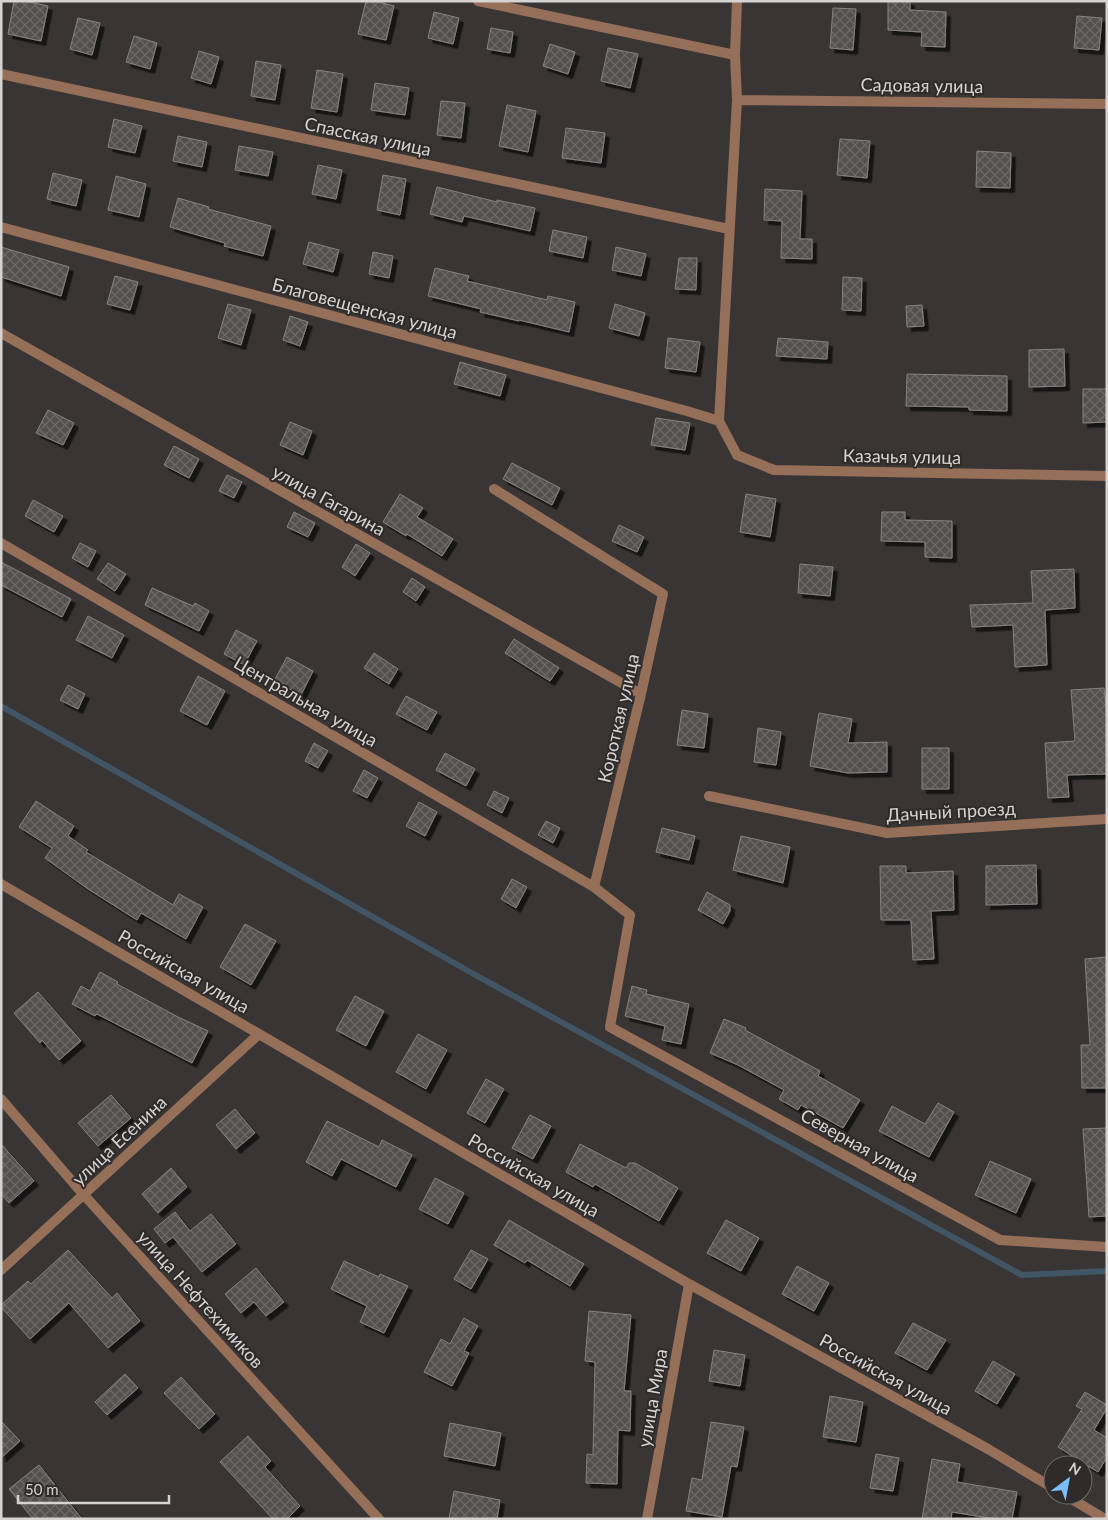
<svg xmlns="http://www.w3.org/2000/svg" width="1108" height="1520" font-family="Lato,sans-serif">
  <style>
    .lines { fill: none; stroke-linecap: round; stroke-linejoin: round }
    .stream { stroke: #415564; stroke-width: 6 }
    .building { fill: url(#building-cross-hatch); stroke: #868381; filter: url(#shadow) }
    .service { stroke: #966f59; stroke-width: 10 }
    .minor { stroke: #966f59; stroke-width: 10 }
    .labels { text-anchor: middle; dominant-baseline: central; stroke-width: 4; stroke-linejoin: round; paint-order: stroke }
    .street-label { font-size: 18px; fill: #d6d4d3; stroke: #2e2b2a }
  </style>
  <defs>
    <pattern id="building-cross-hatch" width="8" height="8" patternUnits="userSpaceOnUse" patternTransform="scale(1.25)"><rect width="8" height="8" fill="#53514f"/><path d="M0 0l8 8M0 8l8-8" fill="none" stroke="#6b6967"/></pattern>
    <filter id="shadow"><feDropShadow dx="4.5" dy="4.5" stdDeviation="0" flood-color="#0009"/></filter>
  </defs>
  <rect width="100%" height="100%" fill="#383534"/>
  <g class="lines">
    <path class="stream" d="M1,706L470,972L1022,1275L1107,1271"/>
  </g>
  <path class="building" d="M14,1H25L48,6L41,41L8,34Z
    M366,1H375L394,6L386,40L358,34Z
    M888,1H910V10L946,12L945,47L921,46L922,32L888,30Z
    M833,8L856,9L853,50L830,48Z
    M434,12L459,18L453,44L428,38Z
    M1077,16L1102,18L1099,50L1074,48Z
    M78,18L100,23L92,55L70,49Z
    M491,28L513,32L510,53L487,49Z
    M134,36L157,43L150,69L126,62Z
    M550,44L575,52L568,74L543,66Z
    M608,48L638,54L630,88L601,81Z
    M199,51L219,57L211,84L191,78Z
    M256,61L281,65L275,100L251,96Z
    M317,70L343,74L337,112L311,108Z
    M375,83L409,88L405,115L371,110Z
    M441,101L465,103L461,138L437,135Z
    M507,105L536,111L528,152L499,146Z
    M114,119L142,126L135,153L108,147Z
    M566,128L605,133L601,163L562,158Z
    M178,136L207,142L202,167L173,161Z
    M840,139L870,141L867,178L837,175Z
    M239,146L273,152L268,176L235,170Z
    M977,151L1011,153L1010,188L976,187Z
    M318,165L342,170L336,199L312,194Z
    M53,173L82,180L76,206L47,199Z
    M383,175L406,179L400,215L377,210Z
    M116,176L146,184L139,217L108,210Z
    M437,187L497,202V200L535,208L530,231L464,216L462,222L430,214Z
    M765,189L802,191L800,239H812V259L781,258L782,221L764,220Z
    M178,198L209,207L208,209L271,226L263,256L224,246L225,243L170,227Z
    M553,230L587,237L583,258L549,251Z
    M309,242L339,250L333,272L303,264Z
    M1,247L69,267L61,296L1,277Z
    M616,247L646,254L641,276L612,270Z
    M373,252L393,256L389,278L369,274Z
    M679,258H697L696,290L675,289Z
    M435,268L469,276L467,281L547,300L548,296L575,302L569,332L519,320V321L480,312L481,309L428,296Z
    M115,276L138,282L130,310L107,304Z
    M843,277L862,278L861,311L842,310Z
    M228,304L251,310L241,345L218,338Z
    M615,304L645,313L639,336L609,328Z
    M922,305L924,326L907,327L906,306Z
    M290,316L308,322L300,346L283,340Z
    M668,338L700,342L696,372L665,368Z
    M778,338L828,342L827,359L776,356Z
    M1064,349L1065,386L1029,387V350Z
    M460,362L506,375L500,396L454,384Z
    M907,374L1007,376V411L969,410V407L906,406Z
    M1083,389H1107V422L1083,423Z
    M48,410L74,423L63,445L36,433Z
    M656,418L690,423L685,450L651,445Z
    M290,422L312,431L303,455L280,445Z
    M174,446L199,459L189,478L164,465Z
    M512,463L560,488L552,505L503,479Z
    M227,475L242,482L234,498L219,491Z
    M400,494L423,508L417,517L453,539L442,556L407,534L406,536L383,522Z
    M746,494L776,499L770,537L740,532Z
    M33,500L63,516L54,532L25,516Z
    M294,512L315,523L308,537L287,527Z
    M882,512H905V520L952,521V558L925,557V542L881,541Z
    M619,525L644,537L637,552L612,541Z
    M80,543L96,551L88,567L72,558Z
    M356,544L370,553L355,576L342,567Z
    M1,562L71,599L62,617L1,585Z
    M108,563L126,574L115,591L97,579Z
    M800,564L833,567L830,596L798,593Z
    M1074,569L1075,608L1045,610L1047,665L1015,667L1013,625L972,627L970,605L1033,603L1031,571Z
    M412,578L425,587L416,601L403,592Z
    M152,588L193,606L195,603L209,611L199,631L145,605Z
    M88,616L124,635L112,658L76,640Z
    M236,630L257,641L244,665L224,654Z
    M514,639L559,668L550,681L505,653Z
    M374,653L398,669L389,684L364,668Z
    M287,657L313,671L301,695L274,681Z
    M198,676L225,691L207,725L180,711Z
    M68,685L85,694L78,709L60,700Z
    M1104,688L1107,715V774L1067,775L1069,797L1048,798L1045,743L1075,741L1071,690Z
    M406,696L437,712L427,730L396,714Z
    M682,710L708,714L704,748L677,745Z
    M819,713L852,719L848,743L887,742V772L848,773L810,766Z
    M758,728L781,732L776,765L754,762Z
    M314,743L328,751L318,768L305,761Z
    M922,748H949V789H922Z
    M445,753L475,769L466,786L436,770Z
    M364,770L378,778L367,798L353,791Z
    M494,791L509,798L502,813L487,805Z
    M36,801L74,826L68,836L88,850L86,852L173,905L179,894L203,907L186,939L141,913L137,920L88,889L45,858L52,848L19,827Z
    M419,802L437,812L425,836L406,826Z
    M546,821L560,828L553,843L538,835Z
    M662,828L695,836L689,860L656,852Z
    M741,836L790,847L783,883L733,870Z
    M1036,865L1037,904L986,905V866Z
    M880,866H906V873L953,871L954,910L931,911L934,959L913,960L911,920H881Z
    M512,879L527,887L516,908L501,899Z
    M707,892L730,905V911L723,924L698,910Z
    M245,924L276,941L251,985L220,967Z
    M1107,957V1088H1082L1081,1045H1090L1085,959Z
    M100,972L118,982L117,984L178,1017L208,1031L192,1063L97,1014L95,1016L72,1004L81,986L90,991Z
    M632,986L647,990L646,994L689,1004L681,1044L662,1040L665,1026L625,1016Z
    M38,992L81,1041L59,1060L42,1040L40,1043L14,1013Z
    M355,996L384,1011L366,1046L336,1030Z
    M724,1019L746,1028L745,1030L820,1071L818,1076L860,1100L843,1128L801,1105L798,1110L779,1099L784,1090L738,1065L710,1053Z
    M418,1034L447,1050L426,1089L396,1072Z
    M486,1079L504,1089L485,1123L467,1113Z
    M111,1095L131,1118L98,1146L78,1123Z
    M938,1103L954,1112L929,1157L879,1131L892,1106L925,1124Z
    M235,1109L255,1133L236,1149L216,1125Z
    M530,1115L551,1126L533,1159L512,1148Z
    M327,1121L379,1147L382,1140L412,1155L396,1187L341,1159L332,1176L306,1162Z
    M1107,1128V1216L1089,1217L1083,1129Z
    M1,1144L34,1181L9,1203L1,1194Z
    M580,1144L626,1168L629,1163H635L678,1188L659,1221L595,1184L593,1187L566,1172Z
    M990,1161L1031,1179L1016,1213L975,1195Z
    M171,1168L187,1187L158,1213L142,1194Z
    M435,1178L464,1193L448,1224L419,1209Z
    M175,1212L190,1231L211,1214L236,1244L202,1272L173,1237L165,1243L154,1229Z
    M509,1220L584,1264L570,1286L527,1260L525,1263L494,1245Z
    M726,1220L759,1238L741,1271L707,1253Z
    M68,1250L112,1298L117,1293L140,1321L108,1348L69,1303L30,1339L1,1307V1305L28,1281L31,1284Z
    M471,1250L488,1259L471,1289L454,1279Z
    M344,1261L379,1277L380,1274L408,1286L384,1333L360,1322L367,1306L331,1289Z
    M797,1266L829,1283L814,1311L782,1294Z
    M256,1268L284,1302L266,1316L254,1302L241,1313L225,1294Z
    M589,1311L631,1315L624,1391H631L630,1431L618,1430L617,1484L586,1483L587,1454L593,1455L595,1362L585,1361Z
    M464,1318L478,1326L464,1351L469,1353L452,1386L424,1372L441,1339L450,1344Z
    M913,1323L946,1340L927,1370L895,1353Z
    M714,1350L745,1355L740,1386L709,1381Z
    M993,1361L1015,1374L997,1404L975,1391Z
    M125,1374L138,1388L107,1415L95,1402Z
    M181,1377L215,1414L199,1429L164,1393Z
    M1085,1392L1107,1405V1408L1094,1430L1107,1438V1457L1098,1472L1058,1447L1082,1409L1076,1406Z
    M830,1396L863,1402L856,1442L823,1437Z
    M1,1421L20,1441L1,1458Z
    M711,1422L744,1427L737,1467L731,1466L722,1517L686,1511L692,1478L702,1480Z
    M450,1423L501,1433L495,1466L444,1456Z
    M248,1436L271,1461L265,1467L300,1506L287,1519H273L220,1462Z
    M876,1454L899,1458L893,1491L870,1488Z
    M932,1459L960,1464L957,1482L1017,1492L1012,1519H995L952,1512L951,1519H922Z
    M39,1465L82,1519H33L9,1489Z
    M454,1491L500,1500L497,1519H449Z"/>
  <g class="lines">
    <path class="service" d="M1,333L641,694
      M494,489L663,594L641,694L594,887L630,915L610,1027
      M1,543L594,887"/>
    <path class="minor" d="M478,1L735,55
      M1,74L729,229
      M737,100L1107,104
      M1,227L687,411L719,421
      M719,421L737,100L735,55L737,1
      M719,421L737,455L774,470L1107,476
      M709,796L887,833L1107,819
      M1,884L689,1284L988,1449L1053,1488
      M610,1027L1000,1240L1107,1247
      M1,1099L83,1194L379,1519
      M1,1270L259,1034
      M1065,1495L1105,1519
      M647,1519L689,1284"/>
  </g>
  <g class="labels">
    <g class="street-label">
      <text transform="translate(922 85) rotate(1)">Садовая улица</text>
      <text transform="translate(368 136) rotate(12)">Спасская улица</text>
      <text transform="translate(365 308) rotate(15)">Благовещенская улица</text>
      <text transform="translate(902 456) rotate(1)">Казачья улица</text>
      <text transform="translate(329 500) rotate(29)">улица Гагарина</text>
      <text transform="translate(306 701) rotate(30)">Центральная улица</text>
      <text transform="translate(618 718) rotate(-77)">Короткая улица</text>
      <text transform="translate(951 811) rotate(-3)">Дачный проезд</text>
      <text transform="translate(184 971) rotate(30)">Российская улица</text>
      <text transform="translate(119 1140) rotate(-43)">улица Есенина</text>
      <text transform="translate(860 1145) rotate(29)">Северная улица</text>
      <text transform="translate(534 1175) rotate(30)">Российская улица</text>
      <text transform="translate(201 1299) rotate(48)">улица Нефтехимиков</text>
      <text transform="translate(886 1374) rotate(29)">Российская улица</text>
      <text transform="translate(652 1398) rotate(-80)">улица Мира</text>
    </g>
  </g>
  <rect width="1108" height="1520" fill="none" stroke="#d6d4d3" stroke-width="5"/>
  <g transform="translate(1068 1480) rotate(32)"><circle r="24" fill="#2e2b2a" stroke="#716f6e"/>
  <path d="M0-4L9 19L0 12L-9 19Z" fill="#7cbef9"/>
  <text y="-8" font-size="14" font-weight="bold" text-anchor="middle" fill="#d6d4d3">N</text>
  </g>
  <path d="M18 1495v8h151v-8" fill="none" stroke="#d6d4d3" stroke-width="2.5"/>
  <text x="25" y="1495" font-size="15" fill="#d6d4d3" stroke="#2e2b2a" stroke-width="4" paint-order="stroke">50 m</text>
</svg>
